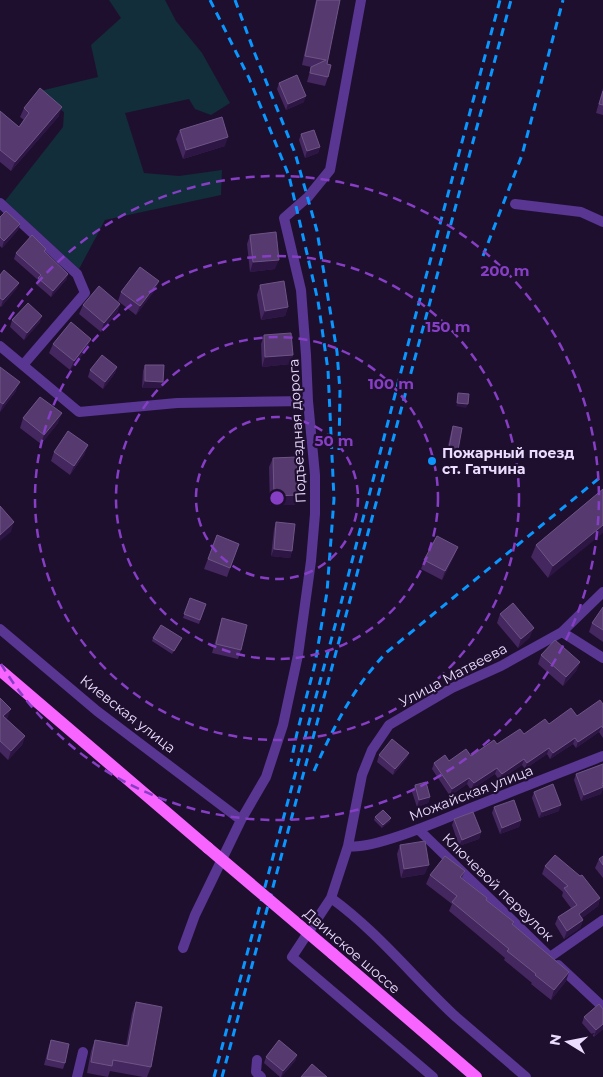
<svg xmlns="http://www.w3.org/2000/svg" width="603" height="1077" font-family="Montserrat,sans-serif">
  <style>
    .green { fill: #112e3a }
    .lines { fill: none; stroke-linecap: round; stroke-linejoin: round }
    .street { stroke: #583692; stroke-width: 10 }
    .primary { stroke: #f864ff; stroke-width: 12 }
    .rail { stroke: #0996ff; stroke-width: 3; stroke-dasharray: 8 6; stroke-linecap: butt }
    .primary-bridge { stroke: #f864ff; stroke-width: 12 }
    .wall { fill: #44275e }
    .shaded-wall { fill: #2d1544 }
    .building { fill: #563a6f; stroke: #6d5486 }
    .ring { fill: none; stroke: #863ec5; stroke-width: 2.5; stroke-dasharray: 9 6 }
    .poi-dot { fill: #0996ff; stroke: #1f0f2f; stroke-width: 2 }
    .labels { text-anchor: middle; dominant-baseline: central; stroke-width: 4.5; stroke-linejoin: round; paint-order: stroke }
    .street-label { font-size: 14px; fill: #ecddff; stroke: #1f0f2f }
    .poi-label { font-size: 14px; font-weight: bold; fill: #ecddff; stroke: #1f0f2f; text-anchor: start }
    .centre { fill: #863ec5; stroke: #1f0f2f; stroke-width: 2.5 }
    .ring-label { font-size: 15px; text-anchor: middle; font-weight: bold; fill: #863ec5; stroke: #1f0f2f; stroke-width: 4.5; stroke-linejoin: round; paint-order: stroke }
  </style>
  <rect width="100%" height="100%" fill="#1f0f2f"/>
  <path class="green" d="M109,0H165L176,21L202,53L230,103L211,115L195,109L189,99L125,113L144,173L179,176L222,170L221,195L105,220L79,269L5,201L63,127L64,112L36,92L98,77L91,45L121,18Z"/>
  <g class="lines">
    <path class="street" d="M0,203L77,274L85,293L23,365
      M515,204L581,212L603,222
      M0,346L79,412L177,403L308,401
      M0,629L97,711L241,820
      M562,632L603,658
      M418,829L548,955
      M348,846C372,851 446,818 471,808C515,790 559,773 603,756
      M331,898C378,932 414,978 456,1017C479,1037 503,1057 526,1077
      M183,948L195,915L241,820L266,777L283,725L298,655L311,561L315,514V475L308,401L306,355L301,290L284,218L308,197L330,170L361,0
      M550,957L603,920
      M558,965L603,1007
      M257,1060L256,1072L261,1077
      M77,1077L83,1052
      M433,1077L292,957L331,898L348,846L362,775L372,750L389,725L452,688L501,666L562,632L603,592"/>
    <path class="primary" d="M0,670L208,848
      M333,954L476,1077"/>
    <path class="rail" d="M210,0L249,78L289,176L318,301L328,370L334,499L327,592L315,664L297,733L291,762
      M235,0L255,54L295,153L317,231L337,352L340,391L339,450
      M483,256L522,155L563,0
      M314,771C333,728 354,686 387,652L603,475
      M214,1077L344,592L417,310L500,0
      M222,1077L511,0"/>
    <path class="primary-bridge" d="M208,848L333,954"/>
  </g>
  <path class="wall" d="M316,0H340L327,64L328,77L325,86L307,82L311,67L302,65Z
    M279,83L304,102L286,110L277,89Z
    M603,88V115L596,113Z
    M24,108L59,116L11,171L0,162V111L19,127L24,120L20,117Z
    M180,130L225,146L183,159L176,139Z
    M301,134L320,147L318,153L305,158L299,140Z
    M0,217L20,224L18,230L2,248L0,246Z
    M250,235L275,269L250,272L247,244Z
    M45,252L68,274L66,280L51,297L36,284L38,280L14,259L16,253Z
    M0,275L19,283L16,289L1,307L0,306Z
    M159,281L155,290L136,315L118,301L121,292Z
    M260,285L288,307L285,316L261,320L257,295Z
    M120,304L117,313L101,332L79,314L83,305Z
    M12,320L40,322L24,340L10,327Z
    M264,335L293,355L290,364L262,367L261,344Z
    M53,344L88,348L70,370L49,353Z
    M145,365L163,382L161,388H142L143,371Z
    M0,367L16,391L0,412Z
    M117,367L115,373L103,389L88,377L90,370Z
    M23,418L58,423L41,444L20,428Z
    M453,426L458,450L456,457L446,455L451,432Z
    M88,445L84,455L70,475L51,461L54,452Z
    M273,458L295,505H270L269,467Z
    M603,489L548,578L531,557L536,545Z
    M276,522L292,551L290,558L271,556L274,529Z
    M217,535L239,544L227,577L204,569Z
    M458,547L454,556L442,580L421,569L424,560Z
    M190,598L206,604L199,624L183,618Z
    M603,607V642L589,632L592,623Z
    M500,614L530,637L518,648L497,623Z
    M222,618L241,650L238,659L212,653L219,628Z
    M153,638H182L172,654L152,641Z
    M541,655L580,662L576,671L563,686L538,664Z
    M0,698L8,717L6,719L25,736L22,745L8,760L0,752Z
    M603,704V738L599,732L576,748L573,744L550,759L547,754L525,769L522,765L499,780L495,774L471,790L467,784L450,796L432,769L434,763L449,761L471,756L497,744L549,724L577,716Z
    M409,753L406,759L393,775L377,762L379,755Z
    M603,764V788L601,794L581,801L574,780L576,774Z
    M415,785L430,797L428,803L417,807L412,792Z
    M534,792L559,811L539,818L532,798Z
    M494,807L521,820L519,827L500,834L492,813Z
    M375,817L390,821L382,828L374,820Z
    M454,819L481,832L479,839L459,846L452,825Z
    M400,845L425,874L401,878L397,854Z
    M603,856V878L595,868L599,859Z
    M545,866L600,898L598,906L582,918L583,920L580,928L564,939L555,924L558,917L571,908L562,896L563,892L542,874Z
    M465,871L462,878L487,898L486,900L514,922L513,925L569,972L566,981L551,1000L531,984L532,983L504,960L505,958L449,911L452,904L426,884L430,875Z
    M136,1002L151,1067L147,1077H143L110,1071L108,1077L87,1073L91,1051L95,1040L126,1046L132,1013Z
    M603,1009V1029L594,1037L582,1023L584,1017Z
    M51,1040L65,1063L63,1069L44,1065L49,1046Z
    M297,1055L295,1061L281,1077H280L264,1063L266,1057Z"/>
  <path class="shaded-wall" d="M306,96L304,102L286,110L288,104Z
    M62,107L59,116L11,171L15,162Z
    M228,137L225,146L183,159L186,150Z
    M320,147L318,153L305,158L307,151Z
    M20,224L18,230L2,248L4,241Z
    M279,260L275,269L250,272L253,262Z
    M68,274L66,280L51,297L53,291Z
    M159,281L155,290L136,315L140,306Z
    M19,283L16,289L1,307L3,300Z
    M120,304L117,313L101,332L104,323Z
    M288,307L285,316L261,320L265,311Z
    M42,316L40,322L24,340L27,333Z
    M91,339L88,348L70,370L74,361Z
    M293,355L290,364L262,367L265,357Z
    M117,367L115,373L103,389L105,382Z
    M145,381L163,382L161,388H142Z
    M20,382L16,391L0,412L3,404Z
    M457,403L468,404L466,408L456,406Z
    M62,413L58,423L41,444L44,435Z
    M88,445L84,455L70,475L74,466Z
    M298,495L295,505H270L274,496Z
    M14,522L11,532L0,541V535Z
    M603,525V533L548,578L553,566Z
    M458,547L454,556L442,580L445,571Z
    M274,549L292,551L290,558L271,556Z
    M534,628L530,637L518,648L521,639Z
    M580,662L576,671L563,686L566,677Z
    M11,709L8,717L0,725L3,716Z
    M602,726L599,732L576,748L578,742Z
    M25,736L22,745L8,760L11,751Z
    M575,738L573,744L550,759L553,753Z
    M549,748L547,754L525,769L527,763Z
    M409,753L406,759L393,775L395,769Z
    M524,759L522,765L499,780L502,774Z
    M497,768L495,774L471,790L474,783Z
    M469,778L467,784L450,796L452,789Z
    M603,783V788L601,794L581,801L584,795Z
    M430,797L428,803L417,807L419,800Z
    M561,805L559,811L539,818L542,812Z
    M391,818L390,821L382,828L383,825Z
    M521,820L519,827L500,834L502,828Z
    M481,832L479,839L459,846L462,840Z
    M429,865L425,874L401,878L404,869Z
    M600,898L598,906L577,922L579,914Z
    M583,920L580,928L564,939L567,931Z
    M569,972L566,981L551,1000L554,990Z
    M603,1024V1029L594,1037L596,1030Z
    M297,1055L295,1061L281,1077L283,1071Z"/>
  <path class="building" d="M317,0H340L327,64L331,65L328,77L310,73L311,67L326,60L305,56Z
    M297,75L306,96L288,104L279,83Z
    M40,88L62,107L15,162L0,150V111L19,127L29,113L24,108Z
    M603,91V105L599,104Z
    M222,117L228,137L186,150L180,130Z
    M314,130L320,147L307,151L301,134Z
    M6,211L20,224L4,241L0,237V217Z
    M276,232L279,260L253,262L250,235Z
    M32,235L46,249L44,251L68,274L53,291L38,278L41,275L16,253Z
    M140,267L159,281L140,306L121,292Z
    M4,270L19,283L3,300L0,298V275Z
    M284,281L288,307L265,311L260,285Z
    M99,286L120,304L104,323L83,305Z
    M28,303L42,316L27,333L12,320Z
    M71,322L91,339L74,361L53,344Z
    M291,333L293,355L265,357L264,335Z
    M102,355L117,367L105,382L90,370Z
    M145,365H164L163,382L145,381Z
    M0,367L20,382L3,404L0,402Z
    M458,393L469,394L468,404L457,403Z
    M40,397L62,413L44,435L23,418Z
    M453,426L462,428L458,450L449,448Z
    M68,431L88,445L74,466L54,452Z
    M297,457L298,495L274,496L273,458Z
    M603,489V525L553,566L536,545Z
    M0,506L14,522L0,535Z
    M276,522L295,524L292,551L274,549Z
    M217,535L239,544L230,568L208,559Z
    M437,536L458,547L445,571L424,560Z
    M190,598L206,604L200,620L184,614Z
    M513,603L534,628L521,639L500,614Z
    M603,607V630L592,623Z
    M222,618L247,625L241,650L216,644Z
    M161,625L182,638L174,651L153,638Z
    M555,640L580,662L566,677L541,655Z
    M0,698L11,709L3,716L25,736L11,751L0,741Z
    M600,700L603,704V728L602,726L578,742L575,738L553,753L549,748L527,763L524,759L502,774L497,768L474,783L469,778L452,789L434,763L445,755L449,761L466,749L471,756L494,740L497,744L520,729L524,734L545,719L549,724L571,708L577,716Z
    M392,739L409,753L395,769L379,755Z
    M603,764V783L602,784L603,787L584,795L576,774Z
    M426,782L430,797L419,800L415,785Z
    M553,784L561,805L542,812L534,792Z
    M514,800L521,820L502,828L494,807Z
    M383,810L391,818L383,825L375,817Z
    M473,812L481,832L462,840L454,819Z
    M425,841L429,865L404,869L400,845Z
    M555,855L580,876L582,875L600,898L579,914L583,920L567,931L558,917L577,905L564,888L568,886L545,866Z
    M445,856L465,871L460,877L487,898L486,900L514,922L512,924L569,972L554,990L535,975L536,974L507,951L509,949L452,902L457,896L430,875Z
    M603,856V865L599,859Z
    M136,1002L162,1007L151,1067L113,1060L112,1066L91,1062L95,1040L128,1046Z
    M599,1004L603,1009V1024L596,1030L584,1017Z
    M51,1040L69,1044L65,1063L47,1059Z
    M279,1040L297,1055L283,1071L266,1057Z
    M312,1064L327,1077H301Z"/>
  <g class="ring">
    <circle cx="277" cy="498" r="81"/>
    <circle cx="277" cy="498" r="161"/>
    <circle cx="277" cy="498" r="242"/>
    <path d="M1 332A322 322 0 1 1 1 664"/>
  </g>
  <circle class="poi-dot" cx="432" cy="461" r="5"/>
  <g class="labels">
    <g class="street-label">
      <text transform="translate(297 431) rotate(-93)">Подъездная дорога</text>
      <text transform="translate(453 675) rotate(-28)">Улица Матвеева</text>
      <text transform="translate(128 714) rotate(38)">Киевская улица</text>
      <text transform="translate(471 793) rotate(-21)">Можайская улица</text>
      <text transform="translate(498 887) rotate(44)">Ключевой переулок</text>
      <text transform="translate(352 951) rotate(41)">Двинское шоссе</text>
    </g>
    <g class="poi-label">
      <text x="442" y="453">Пожарный поезд<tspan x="442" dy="16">ст. Гатчина</tspan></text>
    </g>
  </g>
  <circle cx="277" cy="498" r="8" class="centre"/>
  <g class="ring-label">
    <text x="505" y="276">200 m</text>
    <text x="448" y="332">150 m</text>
    <text x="391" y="389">100 m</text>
    <text x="334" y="446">50 m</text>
  </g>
  <g transform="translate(568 1042) rotate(280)" stroke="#1f0f2f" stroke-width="4" paint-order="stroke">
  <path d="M0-4L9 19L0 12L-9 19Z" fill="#ecddff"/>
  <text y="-8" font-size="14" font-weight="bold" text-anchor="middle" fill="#ecddff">N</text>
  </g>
</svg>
